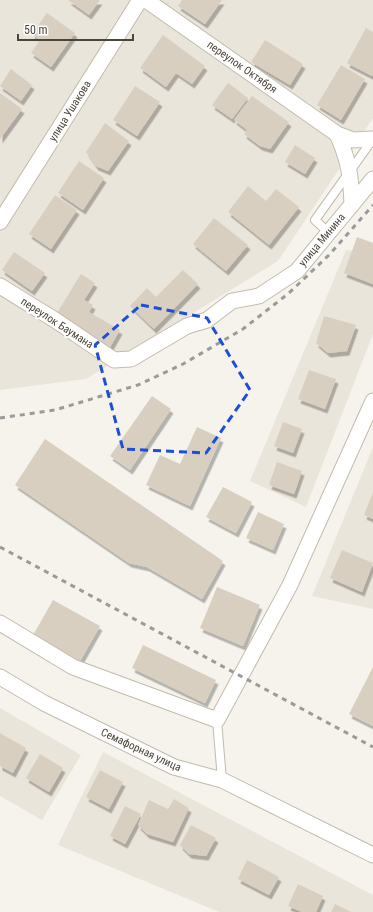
<svg xmlns="http://www.w3.org/2000/svg" width="373" height="912" font-family="'Roboto Condensed',sans-serif">
  <style>
    .residential { fill: #eae5da }
    .building { fill: #d8cfc1; filter: url(#shadow) }
    .lines { fill: none; stroke-linecap: round; stroke-linejoin: round }
    .service-casing { stroke: #c2bbae; stroke-width: 10 }
    .minor-casing { stroke: #c2bbae; stroke-width: 17 }
    .service { stroke: #fff; stroke-width: 8 }
    .minor { stroke: #fff; stroke-width: 15 }
    .rail { stroke: #9a9a9a; stroke-width: 3; stroke-dasharray: 5 5; stroke-linecap: butt }
    .marked { fill: none; stroke: #1d4ed8; stroke-width: 3; stroke-dasharray: 8 5; stroke-linejoin: round }
    .labels { text-anchor: middle; dominant-baseline: central; stroke-width: 4; stroke-linejoin: round; paint-order: stroke }
    .street-label { font-size: 11px; fill: #4b4439; stroke: #fff }
  </style>
  <defs>
    <filter id="shadow"><feDropShadow dx="2.5" dy="4.5" stdDeviation="0" flood-color="#0004"/></filter>
  </defs>
  <rect width="100%" height="100%" fill="#f6f3ec"/>
  <path class="residential" d="M0,0H373V118L278,261L86,379L0,390Z
    M346,250L373,251V334L306,507L250,481Z
    M373,447V609L312,596Z
    M0,708L81,755L42,820L0,796Z
    M103,752L373,895V912H219L58,845Z"/>
  <path class="building" d="M68,0H100L89,15Z
    M182,0H222L205,24L178,6Z
    M47,13L75,33L51,67L31,53L40,40L32,34Z
    M366,28L373,32V74L372,76L347,63Z
    M163,35L205,66L192,84L176,73L166,87L140,68Z
    M265,40L303,64L290,85L251,62Z
    M341,65L365,79L341,120L317,105Z
    M11,69L32,85L21,101L0,86Z
    M228,83L248,98L232,119L212,105Z
    M135,86L160,102L137,136L113,120Z
    M0,93L22,109L0,139Z
    M252,96L289,122L270,149L260,146L244,134L247,130L234,120Z
    M105,123L129,141L108,171L96,166L86,152Z
    M295,145L315,158L305,174L285,162Z
    M79,161L104,178L83,210L58,193Z
    M248,186L266,201L276,189L299,207L269,245L228,212Z
    M55,195L77,210L51,249L29,234Z
    M214,218L248,245L226,271L193,244Z
    M357,237L373,243V284L344,273Z
    M14,252L45,273L32,291L2,270Z
    M183,270L198,284L154,329L130,306L147,288L156,297Z
    M81,274L95,283L84,300L93,305L89,312L120,330L109,349L55,316Z
    M324,316L356,325L347,351L328,353L316,343Z
    M309,370L336,379L325,409L298,399Z
    M152,396L171,409L130,470L110,456Z
    M283,422L302,429L293,453L274,446Z
    M197,427L221,438L190,506L146,485L160,455L180,464Z
    M45,439L223,561L202,599L147,567L129,563L15,485Z
    M277,462L302,471L294,494L269,485Z
    M223,487L252,502L236,533L206,517Z
    M373,492V519L364,515Z
    M258,512L284,524L273,550L246,538Z
    M342,550L373,563L362,592L330,578Z
    M217,587L260,605L243,646L200,628Z
    M53,600L100,626L79,663L32,637Z
    M143,645L216,680L205,703L132,668Z
    M373,667V726L349,714Z
    M0,733L26,748L13,773L0,766Z
    M40,754L63,768L49,792L26,778Z
    M100,770L123,782L109,809L86,797Z
    M174,799L189,808L173,842L147,834L138,825L149,800L168,809Z
    M125,806L141,814L125,844L110,836Z
    M191,825L216,838L206,856L189,854L180,845Z
    M247,860L279,877L269,895L238,879Z
    M298,884L323,896L316,912H302L288,906Z
    M335,904L351,912H331Z"/>
  <g class="lines">
    <defs>
      <path id="service" d="M328,232L315,220L373,139
        M217,720L222,780"/>
      <path id="minor" d="M146,0L337,134C349,160 351,177 352,205
        M337,134L353,140L373,139
        M0,222L140,0
        M0,286L55,320L114,360L131,359L187,326L207,320L232,301L259,296L297,271L373,179
        M0,623L73,667L217,720L290,585L373,401
        M0,677L44,703L174,767L222,780L373,855"/>
    </defs>
    <use href="#service" class="service-casing"/>
    <use href="#minor" class="minor-casing"/>
    <use href="#service" class="service"/>
    <use href="#minor" class="minor"/>
    <path class="rail" d="M0,418L55,410L138,385L183,364L243,329L289,293L329,255L373,205
      M0,547L373,747"/>
  </g>
  <path class="marked" d="M141,305L207,318L250,390L206,453L123,449L95,345Z"/>
  <g class="labels">
    <g class="street-label">
      <text transform="translate(242 67) rotate(35)">переулок Октября</text>
      <text transform="translate(70 111) rotate(-58)">улица Ушакова</text>
      <text transform="translate(322 240) rotate(-50)">улица Минина</text>
      <text transform="translate(57 323) rotate(33)">переулок Баумана</text>
      <text transform="translate(141 750) rotate(25)">Семафорная улица</text>
    </g>
  </g>
  <path d="M18 34v6h115v-6" fill="none" stroke="#4b4439" stroke-width="2"/>
  <text x="24" y="34" font-size="12" fill="#4b4439" stroke="#ffffff" stroke-width="3" paint-order="stroke">50 m</text>
</svg>
